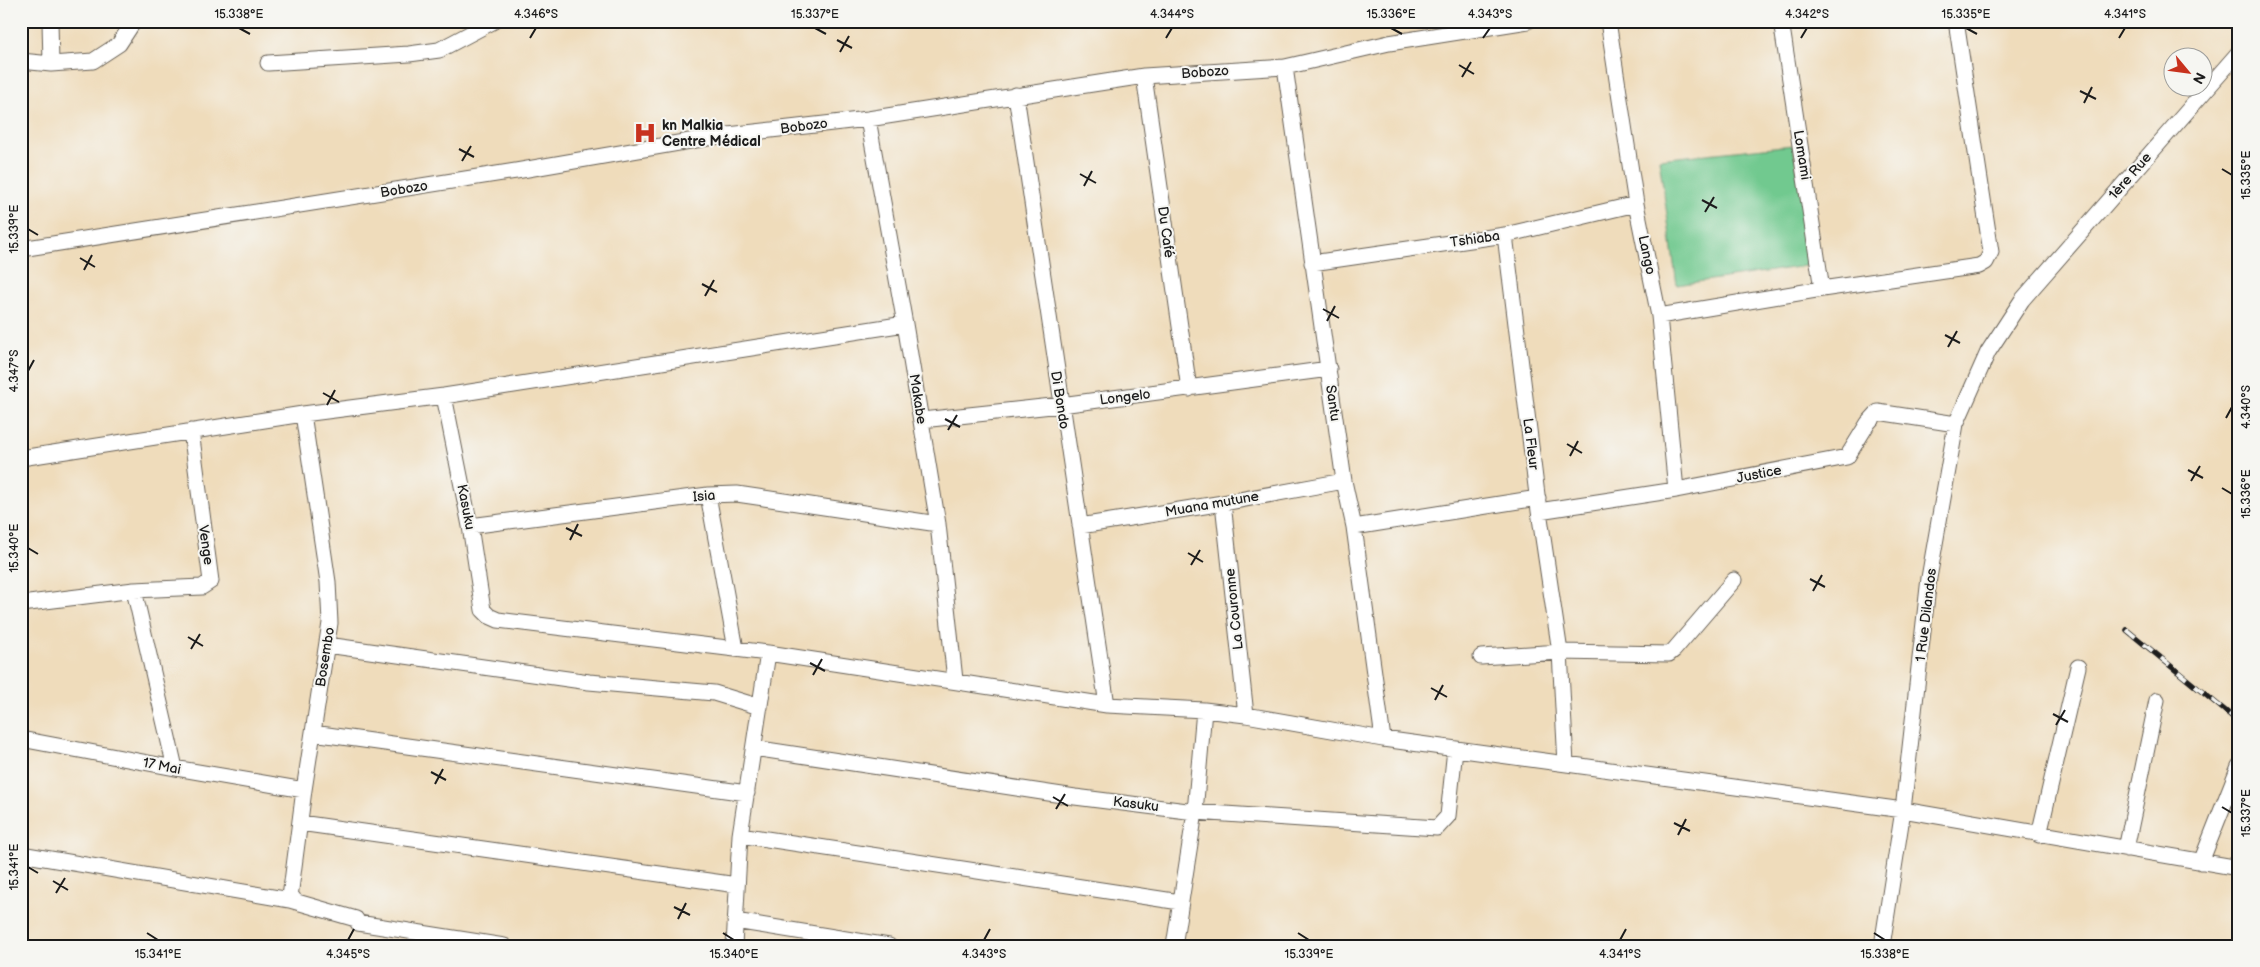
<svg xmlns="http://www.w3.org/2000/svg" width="2260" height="967" font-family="'Balsamiq Sans',sans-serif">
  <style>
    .grass { fill: #71c98f; stroke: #467256 }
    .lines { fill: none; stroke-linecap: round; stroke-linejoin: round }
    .street-casing { stroke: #665f54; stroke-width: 17 }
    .street { stroke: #fff; stroke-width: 15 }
    .rail-casing { stroke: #1c1c1c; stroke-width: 5.5 }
    .rail { stroke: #f6f6f2; stroke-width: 4; stroke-dasharray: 11; stroke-linecap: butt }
    .ticks { fill: none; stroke: #1c1c1c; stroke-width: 2 }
    .labels { text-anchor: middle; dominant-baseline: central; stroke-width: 4; stroke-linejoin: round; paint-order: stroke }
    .street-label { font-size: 14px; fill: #1c1c1c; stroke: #f6f6f2 }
    .poi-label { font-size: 14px; font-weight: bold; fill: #1c1c1c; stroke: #f6f6f2; text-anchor: start }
    .neatline { fill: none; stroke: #1c1c1c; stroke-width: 2 }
    .ticks-label { font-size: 12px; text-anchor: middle; fill: #1c1c1c }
  </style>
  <rect width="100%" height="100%" fill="#f6f6f2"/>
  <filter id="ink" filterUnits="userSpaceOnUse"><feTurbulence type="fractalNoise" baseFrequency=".02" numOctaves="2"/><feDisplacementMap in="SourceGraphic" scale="10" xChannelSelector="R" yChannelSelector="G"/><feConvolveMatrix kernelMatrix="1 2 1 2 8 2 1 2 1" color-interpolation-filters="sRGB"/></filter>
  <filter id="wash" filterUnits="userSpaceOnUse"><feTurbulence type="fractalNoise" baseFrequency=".0096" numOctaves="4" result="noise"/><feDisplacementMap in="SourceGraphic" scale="20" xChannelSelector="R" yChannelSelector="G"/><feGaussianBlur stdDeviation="1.12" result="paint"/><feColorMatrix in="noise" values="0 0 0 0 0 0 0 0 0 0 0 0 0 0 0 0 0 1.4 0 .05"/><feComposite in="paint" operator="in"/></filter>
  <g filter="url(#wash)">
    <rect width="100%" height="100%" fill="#efdcbb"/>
    <path class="grass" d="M1793,145L1812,265L1677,285L1659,159Z"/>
  </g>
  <g filter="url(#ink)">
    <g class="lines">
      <defs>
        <path id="street" d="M50,21L51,64
          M1608,21L1636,204L1659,316L1676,490
          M1781,21L1822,289
          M21,61L51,64L93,61L119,44L134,21
          M268,63L409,54L439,50L494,21
          M1285,67L1344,481L1354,527L1383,739
          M1144,76L1189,389
          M1016,95L1107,705
          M868,119L905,324L938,524L955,680
          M1505,235L1539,511L1560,652L1566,764
          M21,249L516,171L719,136L868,119L1144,76L1285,67L1389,43L1528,21
          M1312,263L1505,235L1636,204
          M1659,316L1822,289L1979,266L1986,262L1991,252L1956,21
          M444,396L470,526L483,610L489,616L498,620L768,653L1107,705L1204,710L1246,715L1383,739L1903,810L2239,868
          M922,420L1061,405L1329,369
          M21,458L303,414L444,396L905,324
          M708,495L736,649
          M1223,503L1246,715
          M1539,511L1676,490L1847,457L1868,423L1878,412L1956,424
          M470,526L708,495L737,494L938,524
          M1080,526L1223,503L1344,481
          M1354,527L1538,498
          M134,590L175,768
          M21,604L134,590L202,587L211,581L191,431
          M327,645L589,682L714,693L760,707
          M1481,657L1560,652L1669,654L1674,650L1734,580
          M313,733L747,793
          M21,739L175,768L304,790
          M754,748L1075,797L1195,812L1437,828L1448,816L1455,749
          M300,823L737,885
          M740,835L1180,902
          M2039,835L2078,667
          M2126,849L2157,700
          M21,854L290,900L293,898L290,897L304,790L330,623L328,582L303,414
          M2201,862L2239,766
          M290,900L356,919L358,923L504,946
          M735,921L889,946
          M734,946L740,835L768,653
          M1174,946L1195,812L1204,710
          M1882,946L1903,810L1929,578L1956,424L1988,352L2022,300L2239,52"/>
      </defs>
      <use href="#street" class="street-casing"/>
      <use href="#street" class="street"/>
      <defs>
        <path id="rail" d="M2127,630L2239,722"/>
      </defs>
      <use href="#rail" class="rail-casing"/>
      <use href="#rail" class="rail"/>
    </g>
  </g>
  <path class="ticks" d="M239,28L250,34M815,28L826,34M1391,28L1402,34M1966,28L1977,34M530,38L536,28M1166,38L1172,28M1483,38L1490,28M1801,38L1807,28M2119,38L2125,28M837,40L852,48M840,52L849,36M1459,65L1474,74M1462,77L1471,62M2080,91L2096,99M2084,103L2092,87M459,149L474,157M462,161L471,146M2222,169L2232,175M1080,174L1096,183M1084,186L1092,171M1702,200L1717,208M1705,212L1714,197M28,229L38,235M80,258L95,267M84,270L92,255M702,284L717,292M705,296L714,280M1323,309L1339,318M1327,321L1335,306M1945,335L1960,343M1948,347L1957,331M28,371L34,360M323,393L339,402M327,405L335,390M2226,418L2232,407M945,419L960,427M948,430L957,415M1567,444L1582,453M1570,456L1578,441M2188,470L2203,478M2191,481L2200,466M2222,488L2232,494M566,528L582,536M570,540L578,524M28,548L38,554M1188,553L1203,562M1191,565L1200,550M1810,579L1825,587M1813,591L1822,575M188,637L203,646M191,649L200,634M810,663L825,671M813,675L822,659M1431,688L1447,697M1435,700L1443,685M2053,714L2068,722M2056,725L2065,710M431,772L446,780M435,784L443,769M1053,797L1068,806M2222,807L2232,813M1056,809L1065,794M1674,823L1690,831M1678,835L1686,819M28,867L38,873M53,881L68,890M56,893L65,878M674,907L690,915M678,919L686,903M147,933L158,940M723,933L734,940M1298,933L1309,940M1874,933L1885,940M348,940L354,929M984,940L990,929M1620,940L1626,929"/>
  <defs>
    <symbol id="hospital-bare" viewBox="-9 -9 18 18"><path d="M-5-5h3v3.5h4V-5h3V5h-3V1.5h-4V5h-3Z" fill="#c8321e" stroke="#f6f6f2" stroke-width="2.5" paint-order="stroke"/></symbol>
  </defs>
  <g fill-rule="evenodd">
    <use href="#hospital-bare" x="629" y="117" width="32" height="32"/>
  </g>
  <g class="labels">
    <g class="street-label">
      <text transform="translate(1205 72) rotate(-4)">Bobozo</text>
      <text transform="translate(804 126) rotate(-7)">Bobozo</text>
      <text transform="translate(1802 155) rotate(81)">Lomami</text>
      <text transform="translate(2130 176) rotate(-49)">1ère Rue</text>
      <text transform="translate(404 189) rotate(-9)">Bobozo</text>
      <text transform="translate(1166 232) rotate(82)">Du Café</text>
      <text transform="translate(1475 239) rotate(-8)">Tshiaba</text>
      <text transform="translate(1647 255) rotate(78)">Lango</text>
      <text transform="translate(1125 397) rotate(-7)">Longelo</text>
      <text transform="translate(918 399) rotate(81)">Makabe</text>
      <text transform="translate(1060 400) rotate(81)">Di Bondo</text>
      <text transform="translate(1333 403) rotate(82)">Santu</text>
      <text transform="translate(1531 444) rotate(83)">La Fleur</text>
      <text transform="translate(1759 474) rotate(-11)">Justice</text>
      <text transform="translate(704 496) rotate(-5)">Isia</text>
      <text transform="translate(1212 504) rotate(-10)">Muana mutune</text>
      <text transform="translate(466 507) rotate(79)">Kasuku</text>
      <text transform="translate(206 545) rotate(82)">Venge</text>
      <text transform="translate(1234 609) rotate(-96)">La Couronne</text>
      <text transform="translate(1926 615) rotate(-83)">1 Rue Dilandos</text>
      <text transform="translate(325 657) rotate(-81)">Bosembo</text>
      <text transform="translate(162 766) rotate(11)">17 Mai</text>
      <text transform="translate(1136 804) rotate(7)">Kasuku</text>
    </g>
    <g class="poi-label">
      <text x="662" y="125">kn Malkia<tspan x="662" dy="16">Centre Médical</tspan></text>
    </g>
  </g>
  <rect width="2260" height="967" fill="none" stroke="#f6f6f2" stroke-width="55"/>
  <g transform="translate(2188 72) rotate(119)"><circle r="24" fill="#f6f6f2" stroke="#9f9f9c"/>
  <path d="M0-4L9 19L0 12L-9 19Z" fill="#c8321e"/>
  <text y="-8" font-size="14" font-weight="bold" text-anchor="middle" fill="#1c1c1c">N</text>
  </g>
  <rect x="28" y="28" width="2204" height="912" class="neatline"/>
  <g class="ticks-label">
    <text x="239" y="18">15.338°E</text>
    <text x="536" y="18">4.346°S</text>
    <text x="815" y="18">15.337°E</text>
    <text x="1172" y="18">4.344°S</text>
    <text x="1391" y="18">15.336°E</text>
    <text x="1490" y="18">4.343°S</text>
    <text x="1807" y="18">4.342°S</text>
    <text x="1966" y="18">15.335°E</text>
    <text x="2125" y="18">4.341°S</text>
    <text transform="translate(2246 175) rotate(-90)" y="4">15.335°E</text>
    <text transform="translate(14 229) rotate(-90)" y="4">15.339°E</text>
    <text transform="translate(14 371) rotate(-90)" y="4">4.347°S</text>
    <text transform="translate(2246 407) rotate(-90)" y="4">4.340°S</text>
    <text transform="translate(2246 494) rotate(-90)" y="4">15.336°E</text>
    <text transform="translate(14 548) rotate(-90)" y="4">15.340°E</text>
    <text transform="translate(2246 813) rotate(-90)" y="4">15.337°E</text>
    <text transform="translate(14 867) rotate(-90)" y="4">15.341°E</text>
    <text x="158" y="958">15.341°E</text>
    <text x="348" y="958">4.345°S</text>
    <text x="734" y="958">15.340°E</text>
    <text x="984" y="958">4.343°S</text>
    <text x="1309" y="958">15.339°E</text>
    <text x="1620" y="958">4.341°S</text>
    <text x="1885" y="958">15.338°E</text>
  </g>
</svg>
